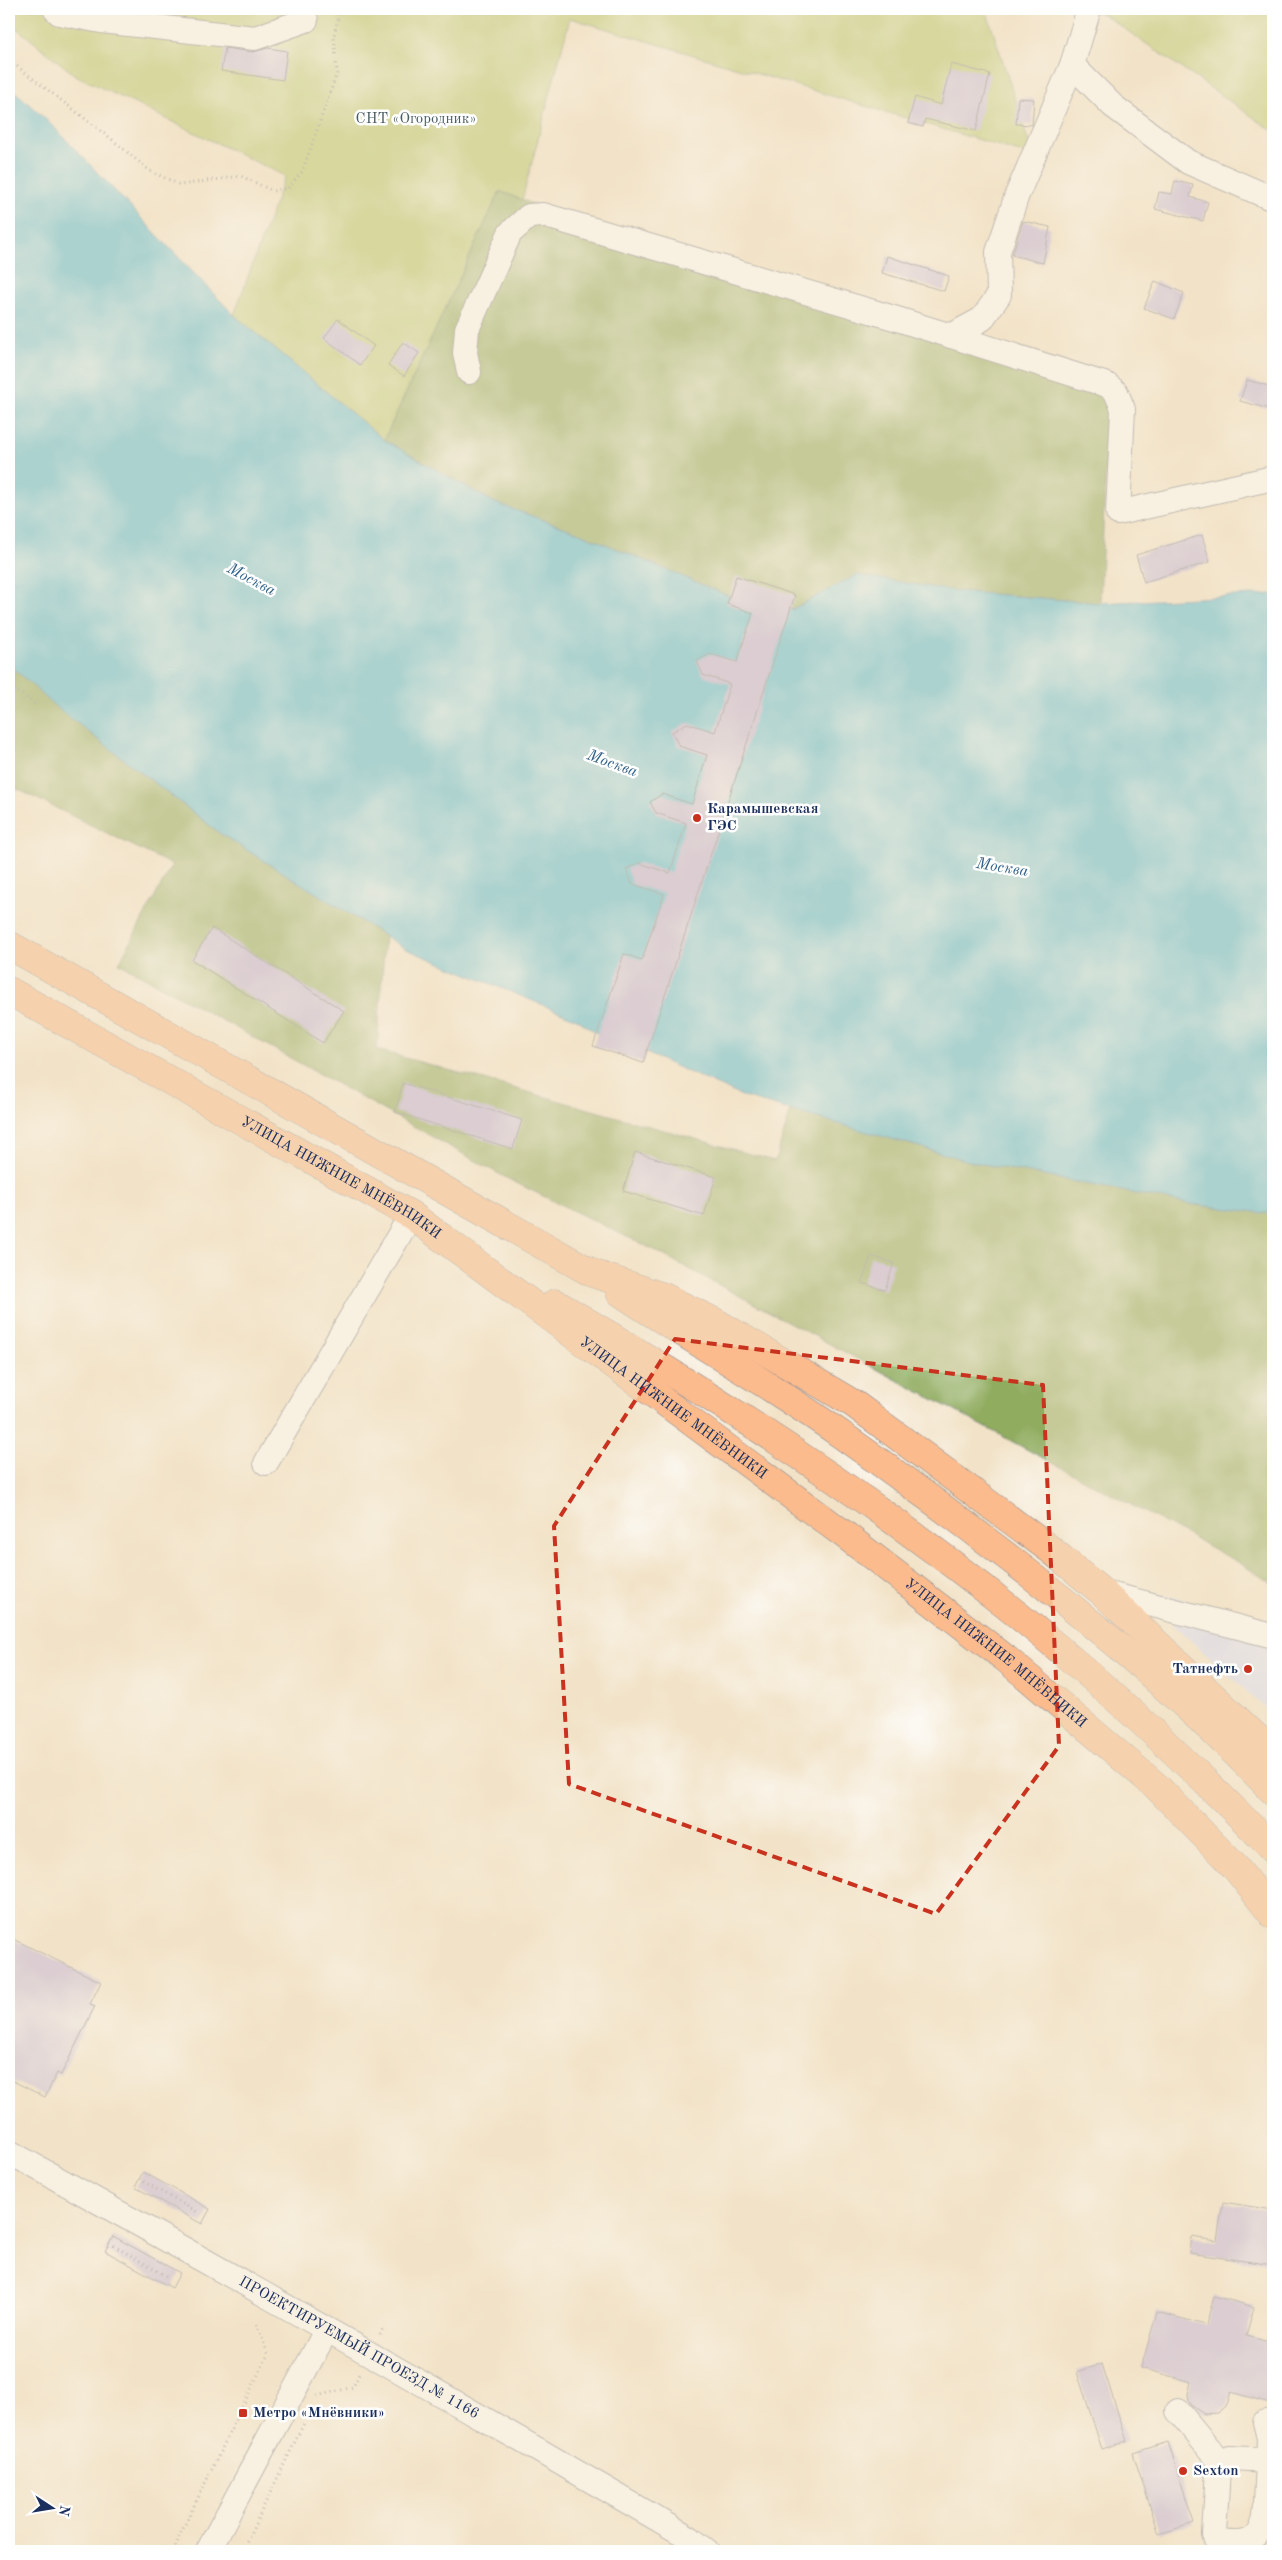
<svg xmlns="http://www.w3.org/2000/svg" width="1282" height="2560" font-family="'Old Standard TT',serif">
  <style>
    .built { fill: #d3d9f9 }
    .green { fill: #b6c86b; stroke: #687c64 }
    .forest { fill: #90ac5f; stroke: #566e5e }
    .water { fill: #59bdd7; stroke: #3a769a }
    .building { fill: #beb1db }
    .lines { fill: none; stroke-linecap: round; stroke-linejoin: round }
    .minor-casing { stroke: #868993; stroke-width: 26 }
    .major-casing { stroke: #868993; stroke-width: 29 }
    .path { stroke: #868993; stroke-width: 3; stroke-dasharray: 1 4; stroke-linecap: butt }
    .minor { stroke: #fff; stroke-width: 24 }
    .major { stroke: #fbbb8d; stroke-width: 28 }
    .marked { fill: none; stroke: #c8321e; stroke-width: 4; stroke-dasharray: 10 6; stroke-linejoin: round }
    .poi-dot { fill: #c8321e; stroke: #fff; stroke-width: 2 }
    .labels { text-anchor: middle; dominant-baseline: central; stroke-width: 5; stroke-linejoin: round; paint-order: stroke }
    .park-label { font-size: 15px; fill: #4a5d62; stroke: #fff }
    .poi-label { font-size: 15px; font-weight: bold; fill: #1b2f5e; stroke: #fff; text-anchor: start }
    .street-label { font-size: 15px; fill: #1b2f5e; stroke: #fff }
    .water-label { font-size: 16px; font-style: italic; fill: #316188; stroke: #fff }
  </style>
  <rect width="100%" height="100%" fill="#fff"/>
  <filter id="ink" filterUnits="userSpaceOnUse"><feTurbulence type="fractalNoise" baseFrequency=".02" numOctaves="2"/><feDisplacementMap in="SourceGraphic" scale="10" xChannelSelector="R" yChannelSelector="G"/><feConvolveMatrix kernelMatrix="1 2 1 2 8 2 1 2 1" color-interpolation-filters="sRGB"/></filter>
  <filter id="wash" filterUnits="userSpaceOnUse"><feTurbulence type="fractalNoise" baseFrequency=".0096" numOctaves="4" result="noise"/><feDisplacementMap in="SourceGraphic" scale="20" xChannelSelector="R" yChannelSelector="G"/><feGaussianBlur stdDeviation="1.12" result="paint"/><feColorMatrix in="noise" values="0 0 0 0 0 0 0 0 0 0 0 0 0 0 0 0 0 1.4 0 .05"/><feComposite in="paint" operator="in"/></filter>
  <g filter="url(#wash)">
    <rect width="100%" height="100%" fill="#f2e3c8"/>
    <path class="built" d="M1132,1587L1273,1623V1715Z"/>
    <path class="green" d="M9,9H986L1033,156L570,18L522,200L500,191L384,440L234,315L285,176L75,75L9,22Z
      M1081,9H1273V131L1103,14Z"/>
    <path class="forest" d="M500,191L545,209L1109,390L1100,603L954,591L857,575L778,617L577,532L495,503L384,440Z
      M9,664L55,706L221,834L385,936L377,1050L775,1161L791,1110L973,1162L1190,1204L1273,1214V1584L1236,1561L648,1247L510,1180L119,963L172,865L9,785Z"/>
    <path class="water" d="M9,86L51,124L234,315L384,440L495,503L577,532L778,617L857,575L954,591L1100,603L1273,594V1214L1190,1204L973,1162L744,1097L646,1053L598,1034L577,1019L406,949L221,834L55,706L9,664Z"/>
    <g id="blocks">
      <path class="building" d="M225,48L253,52L268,48L287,51L283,80L221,71Z
        M951,64L990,74L976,131L925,119L923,127L908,123L915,97L941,105Z
        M1018,98L1034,99L1032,125L1016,124Z
        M1175,181L1193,185L1190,197L1208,202L1203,221L1155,209L1159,192L1172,194Z
        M1023,221L1050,227L1043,263L1012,255Z
        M887,256L949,276L944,291L882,273Z
        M1155,281L1184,293L1174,319L1144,308Z
        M338,319L374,346L360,365L324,338Z
        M403,342L419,353L404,376L388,365Z
        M1247,380L1273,387V410L1240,401Z
        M1202,535L1210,562L1144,582L1136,555Z
        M736,576L795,595L643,1063L593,1046L624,954L642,960L664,894L632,884L626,869L639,863L670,873L686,823L656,813L650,802L662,794L692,804L707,755L679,746L672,732L687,723L715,732L730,684L703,675L697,661L710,654L737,662L753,613L727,604Z
        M212,928L344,1011L323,1043L192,960Z
        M403,1083L522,1120L513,1149L395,1112Z
        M635,1152L716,1177L704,1216L623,1191Z
        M871,1256L894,1263L885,1290L862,1283Z
        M9,1937L101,1982L90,2004L95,2006L61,2075L57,2073L45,2097L9,2079Z
        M143,2172L210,2209L202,2224L135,2187Z
        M1223,2202L1273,2210V2265L1189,2253L1191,2237L1217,2241Z
        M113,2236L180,2273L172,2288L105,2251Z
        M1214,2296L1254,2307L1246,2336L1273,2343V2404L1231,2392L1227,2405L1222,2410L1217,2413L1204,2414L1192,2406L1189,2401L1188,2394L1191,2382L1141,2368L1157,2312L1206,2325Z
        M1102,2364L1127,2441L1102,2449L1077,2372Z
        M1168,2442L1194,2523L1159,2534L1133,2453Z"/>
    </g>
  </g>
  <g filter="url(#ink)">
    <use href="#blocks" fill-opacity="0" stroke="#868993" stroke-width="1"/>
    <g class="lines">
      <defs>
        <g id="minor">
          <path d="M55,9L59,13L101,21L255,38L306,20"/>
          <path d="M1072,65L1113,106L1188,162L1273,199"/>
          <path d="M951,336L982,319L999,295L998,252L1017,195L1072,65L1089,9"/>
          <path d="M469,372L465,353L467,329L510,233L529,216L543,215L894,318L1107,385L1116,392L1123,409L1118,513L1273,478"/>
          <path d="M266,1463L411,1215"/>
          <path d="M1102,1592L1273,1636"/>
          <path id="s1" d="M9,2152C237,2278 464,2406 690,2538L707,2551"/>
          <path d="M1178,2411L1222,2464"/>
          <path d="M1265,2422L1269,2438L1266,2503H1273"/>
          <path d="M1266,2503C1265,2524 1261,2544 1235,2543C1228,2543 1222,2543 1216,2540L1214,2534L1218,2470L1230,2458L1268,2460"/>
          <path d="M208,2551L326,2331"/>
        </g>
        <g id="major">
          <path d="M9,945L592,1273L664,1297L717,1323L854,1404L1051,1550L1102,1592L1273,1753"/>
          <path id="s2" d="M9,991L411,1215L845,1535L1005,1658L1156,1786L1235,1867L1273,1915"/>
          <path d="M620,1292C691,1340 766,1382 836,1431C989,1539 1144,1656 1273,1791"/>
          <path d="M555,1303C711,1394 863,1492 1004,1604C1099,1679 1189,1763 1273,1849"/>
        </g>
      </defs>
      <use href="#minor" class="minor-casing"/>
      <use href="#major" class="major-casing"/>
      <path class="path" d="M9,60L109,137L150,171L180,185L241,176L273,191L288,188L302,172L337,73L334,36L340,9
        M9,686L35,704
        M139,2179L199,2213
        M109,2243L168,2277
        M380,2335L383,2328
        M317,2396L353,2387L360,2372
        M172,2551L268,2354L256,2322
        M242,2551L305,2421"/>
      <use href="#minor" class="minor"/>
      <use href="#major" class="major"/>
    </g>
  </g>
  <path d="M0 0H1282V2560H0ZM675,1339L1043,1385L1059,1746L936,1914L569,1784L554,1526Z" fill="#f2e3c8" fill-opacity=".55" fill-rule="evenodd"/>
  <path class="marked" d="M675,1339L1043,1385L1059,1746L936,1914L569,1784L554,1526Z"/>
  <g class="poi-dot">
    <circle cx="697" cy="818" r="5"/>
    <circle cx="1248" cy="1669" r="5"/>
    <rect x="238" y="2408" width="10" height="10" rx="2.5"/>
    <circle cx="1183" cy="2471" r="5"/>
  </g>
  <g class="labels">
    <g class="park-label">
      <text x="416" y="119">СНТ «Огородник»</text>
    </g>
    <g class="poi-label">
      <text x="707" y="809">Карамышевская<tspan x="707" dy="17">ГЭС</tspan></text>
      <text x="1238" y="1669" text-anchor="end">Татнефть</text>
      <text x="253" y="2413">Метро «Мнёвники»</text>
      <text x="1193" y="2471">Sexton</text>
    </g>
    <g class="street-label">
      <text stroke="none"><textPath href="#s2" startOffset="381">УЛИЦА НИЖНИЕ МНЁВНИКИ</textPath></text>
      <text stroke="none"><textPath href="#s2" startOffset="786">УЛИЦА НИЖНИЕ МНЁВНИКИ</textPath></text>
      <text stroke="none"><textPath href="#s2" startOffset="1191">УЛИЦА НИЖНИЕ МНЁВНИКИ</textPath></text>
      <text stroke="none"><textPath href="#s1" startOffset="401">ПРОЕКТИРУЕМЫЙ ПРОЕЗД № 1166</textPath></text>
    </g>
    <g class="water-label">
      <text transform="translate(251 580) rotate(28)">Москва</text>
      <text transform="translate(612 764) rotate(20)">Москва</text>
      <text transform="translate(1002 868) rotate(9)">Москва</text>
    </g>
  </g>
  <rect width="1282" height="2560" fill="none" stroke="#fff" stroke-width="30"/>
  <g transform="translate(52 2508) rotate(102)" stroke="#ffffff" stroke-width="4" paint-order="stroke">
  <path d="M0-4L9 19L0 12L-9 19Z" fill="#1b2f5e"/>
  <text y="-8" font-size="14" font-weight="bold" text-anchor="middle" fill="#1b2f5e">N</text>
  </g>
</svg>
